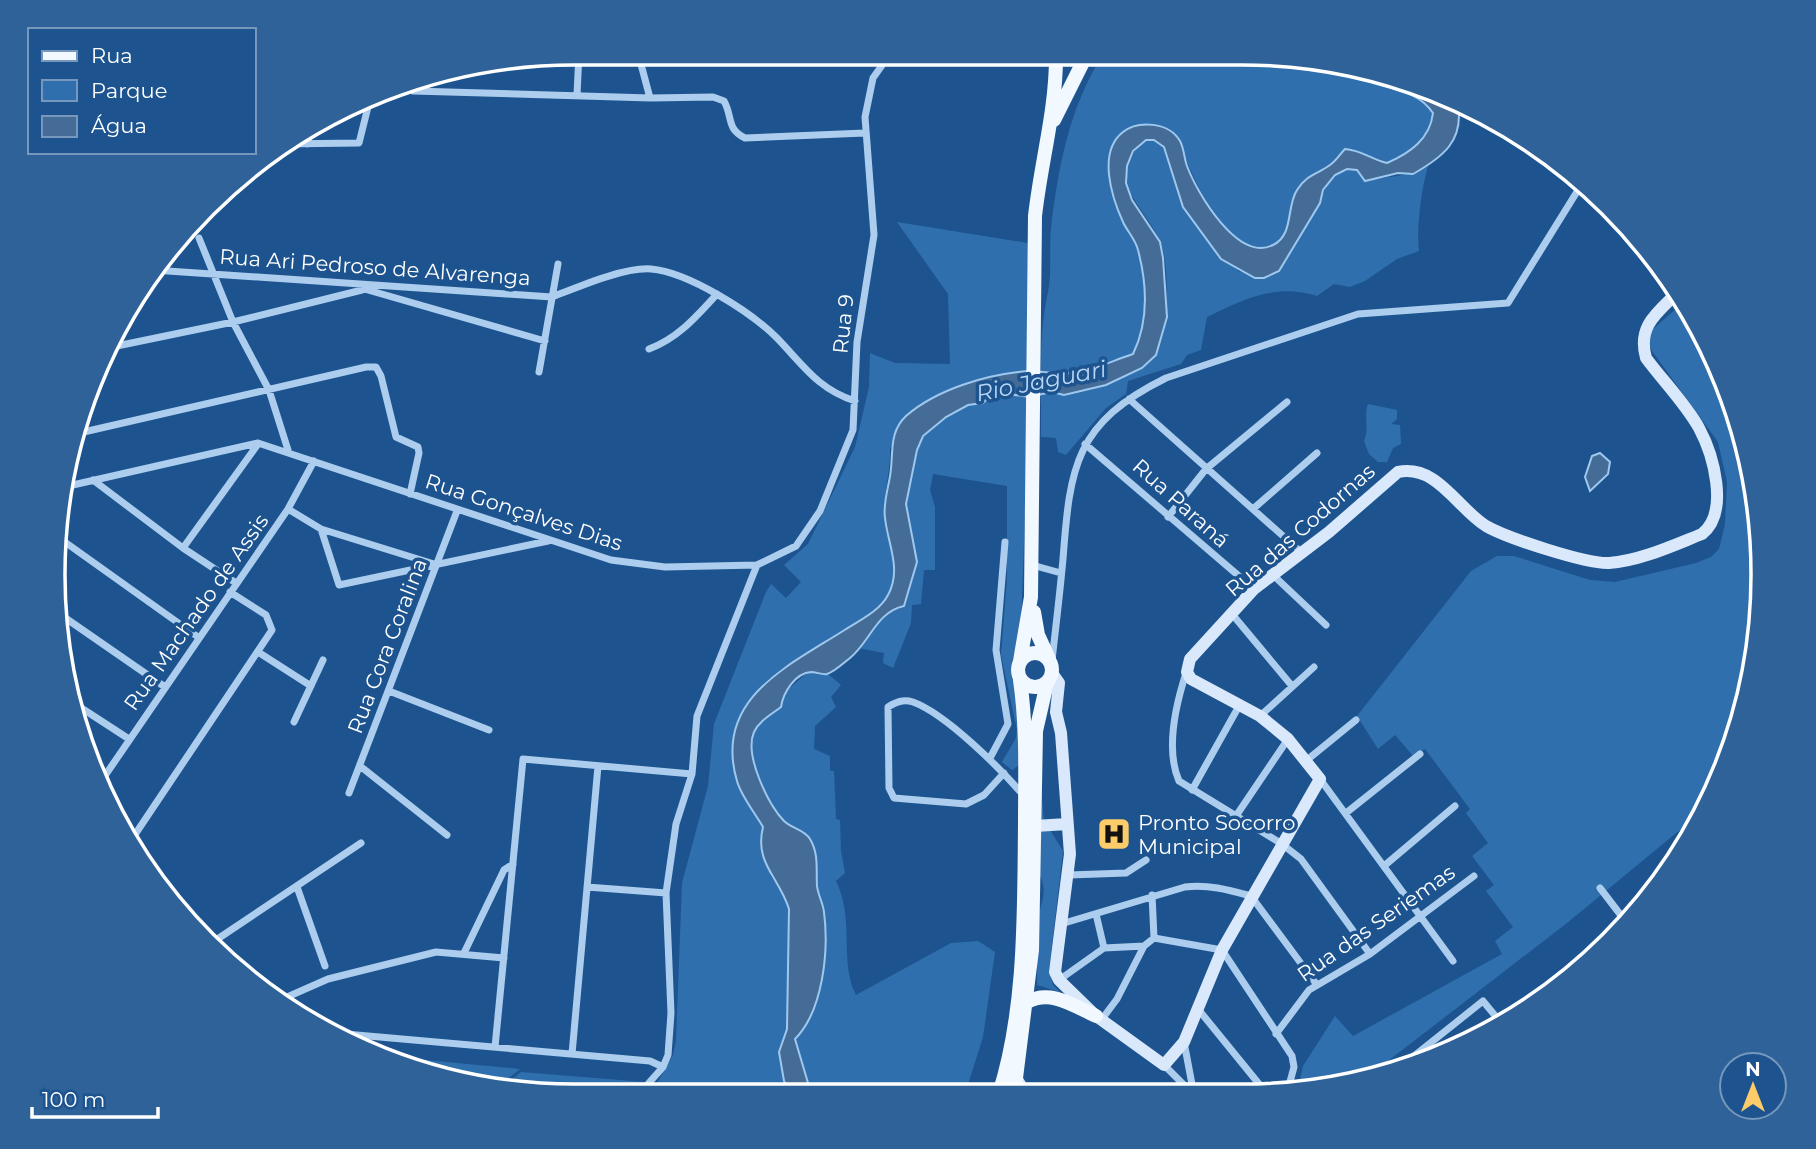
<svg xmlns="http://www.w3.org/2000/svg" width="1816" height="1149" font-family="Montserrat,sans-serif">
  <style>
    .green { fill: #306fad }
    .water { fill: #456c96; stroke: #9fc8ef; stroke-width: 2 }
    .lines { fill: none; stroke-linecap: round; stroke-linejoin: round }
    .street { stroke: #accded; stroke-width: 7 }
    .secondary { stroke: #d9e8fa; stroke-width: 12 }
    .primary { stroke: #f2f8ff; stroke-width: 14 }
    .labels { text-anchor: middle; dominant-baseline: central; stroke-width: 7; stroke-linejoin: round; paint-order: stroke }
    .street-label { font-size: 21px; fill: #fff; stroke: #1d548f }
    .poi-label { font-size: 21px; fill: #fff; stroke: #1d548f; text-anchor: start }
    .water-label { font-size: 23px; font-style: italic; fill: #b8d6f4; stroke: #1d548f }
    .rim { fill: none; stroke: #fff; stroke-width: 3.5 }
  </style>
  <rect width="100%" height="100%" fill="#1d548f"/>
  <path class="green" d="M1102,56L1309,57L1345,66L1353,74L1371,83L1394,87L1425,101L1433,113C1430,139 1410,153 1387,163C1371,159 1361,150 1345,149C1340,154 1336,161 1330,165C1319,173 1309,173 1300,186C1287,203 1295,231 1275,244C1232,272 1188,170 1179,140L1154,126L1110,174C1113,191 1116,207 1123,222C1127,230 1134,237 1137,246C1151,278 1148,324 1133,354L1072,373L1041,372C1041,344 1042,319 1048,292C1052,272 1049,249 1051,228C1058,169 1069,108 1102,56Z
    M1146,140H1154L1164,147L1232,265L1240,272C1257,259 1298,235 1310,220C1325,200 1324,167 1357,170L1366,181C1387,176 1410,177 1428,166C1422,187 1416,228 1419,251L1397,259L1365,281L1350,287L1334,284L1317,296C1275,283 1244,299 1207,317L1201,350L1187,355L1181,364L1128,381L1126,394L1106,408L1066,455L1058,452L1056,438L1041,437V396C1059,389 1083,395 1104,385C1118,379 1155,331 1167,317C1166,294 1169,263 1160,242C1145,204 1099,179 1146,140Z
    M897,222L1028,243L1029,371L980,380L890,448C891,471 883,494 885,517C887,537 899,559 894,580C884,626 785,652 756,693C748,704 740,765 737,782L763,827L771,877L783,891L789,909L787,1029L779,1052L784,1081L791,1093L499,1090L521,1072L657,1083L673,1055L676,1040L682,883L708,786L714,724L766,592L771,584L786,598L801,582L784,565L808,544L855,447L869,387L870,353L895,363L950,364L948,294Z
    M1685,301L1694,314L1736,407L1759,507L1762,609L1746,710L1709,806L1567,923L1362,1081L1297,1092L1303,1066L1335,1016L1353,1036L1502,954L1495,941L1513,927L1486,891L1494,885L1472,856L1488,843L1466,813L1470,809L1425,749L1413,756L1395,735L1378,749L1357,716L1471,571L1497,556H1514L1590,580L1615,582L1696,563L1711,557L1719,549L1725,524L1727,482L1718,442L1652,351L1648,338L1653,329Z
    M1001,393L1029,397L1021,628L1011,665V675L1023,710L1021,764L1012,770L1002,762L1016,738L1017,730L1001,655L1007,579V486L933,474L930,490L935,507V570H924L921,604L912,605L911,623L893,668L883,663L884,653L858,648C870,631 883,610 904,606L917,562L906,504L917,450L923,435L946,417L968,405L983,403Z
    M1368,404L1397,410V419L1391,424L1400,425L1401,444L1393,448L1387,462H1378L1369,454L1364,441C1370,428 1363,417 1368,404Z
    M808,672L828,674L841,685L831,697L836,707L815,726L814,749L830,756V771H834L836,819L840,820L841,851L845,873L836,881C855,919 839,963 856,995L951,943L978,941L995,952L983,1037L965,1094L811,1093L795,1039C821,1013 828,948 824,912C823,903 818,895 817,886C816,869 819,854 810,839C805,830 791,828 784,821C768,804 744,755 754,732C759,721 772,714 781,707L783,694Z
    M1041,787L1044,820L1063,851L1049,971L1053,985L1060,992L1037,985C1038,964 1034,938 1038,917C1042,901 1048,890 1039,874Z
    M372,1055L520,1069L495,1089Z"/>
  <path class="water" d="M1345,66L1450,97L1458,104C1464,141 1443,157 1413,174L1398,173L1365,181L1357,170L1347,169L1335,175L1323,190L1320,203L1279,271L1264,278H1255L1221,259L1183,207L1164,147L1154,140H1146L1133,151L1127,166L1126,183L1132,200L1160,242L1163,258L1167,317L1156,355L1142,368L1106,385L1064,395L1052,392L1029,397L1002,393L989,397L983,403L968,405L946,417L923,436L917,450L906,504L917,562L904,606C876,612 870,642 850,658C845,662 834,672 827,674C823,675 816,672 811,672C795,673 783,693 781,707C772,714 759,721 754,732C744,755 768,804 784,821C791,828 805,830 810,839C819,854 816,869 817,886C818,895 823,903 824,912C829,951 823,1011 795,1039L811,1093H791L784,1081L779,1052L787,1029L789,909C779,877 754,863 763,827C755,813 741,796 737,781C713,700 786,667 843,631C858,621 879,612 888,595C902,569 888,545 885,518C883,504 888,489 890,476C894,454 888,433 906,416C937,389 988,374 1029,371C1043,371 1058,375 1072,373C1092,371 1114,360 1133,354C1149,321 1147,284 1138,250C1136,240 1127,231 1123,222C1112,198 1097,152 1123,132C1138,120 1169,122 1180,141C1184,148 1184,158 1187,166C1197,193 1238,263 1273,245C1294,235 1286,207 1297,190C1307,174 1318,174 1330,165C1336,161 1340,154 1345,149C1361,150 1371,159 1387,163C1410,153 1430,139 1433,113C1412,82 1370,91 1345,66Z
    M1600,453L1610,462L1608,474L1590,491L1585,477L1592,456Z"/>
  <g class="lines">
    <path class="street" d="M638,53L650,98
      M413,91L650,98L713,97L724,101C733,117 726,129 745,138L865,133
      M577,95L579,53
      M280,144L359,143L370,99
      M307,144L310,128
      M199,238L233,322L269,390L288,450
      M153,270L552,297C578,287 624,267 651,269C688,272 751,312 777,338C804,366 818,389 855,401
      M361,288L545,341
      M112,347L233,322L362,290
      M649,349C678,338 696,317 717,294
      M539,372L558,264
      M1129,399L1301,552
      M75,434L366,367H376L381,376L396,437L418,447L419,453L410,494
      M1085,444L1254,589
      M93,480L183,548L236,583
      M64,487L258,443L611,560L665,567L757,565L796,546L820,511L853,430L857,342L874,235L865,117L873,78L890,54
      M288,509L321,529L434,564
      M1253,509L1317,453
      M1168,517L1206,469L1287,402
      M321,529L339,585L548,541
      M55,535L198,637
      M183,548L258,444
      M1032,565L1061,573
      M1273,575L1326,625
      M1232,614L1292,686
      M61,615L165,687
      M258,652L311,686
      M1052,660C1056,626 1060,592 1063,559C1070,466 1075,423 1166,378L1358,314L1508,303L1583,182
      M1186,673C1176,704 1165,749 1179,781L1282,844L1301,859L1370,954
      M389,691L489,730
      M69,700L129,739
      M1260,716L1314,667
      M294,722L323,660
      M990,758L1008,724L996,650L1005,542
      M1307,760L1356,720
      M360,766L447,835
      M1004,773L984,795L966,804L894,798L889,788L888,707C896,702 903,699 913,702C946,714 1001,769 1024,796
      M1320,779L1453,961
      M102,780L288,509L314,461
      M1192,790L1239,706
      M349,793L457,511
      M1346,813L1420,754
      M1236,816L1288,739
      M130,842L272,630L266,615L230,592
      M1384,866L1455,806
      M1069,875L1126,873L1146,860
      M297,887L325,966
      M587,887L666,893
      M1600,888L1626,922
      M1152,895L1154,938
      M1096,914L1104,948
      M1061,924L1185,887C1208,884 1229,890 1251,896L1317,985
      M213,942L361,843
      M464,953L504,870L513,864
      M1059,980L1104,948L1144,946L1154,938L1222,950L1292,1056L1294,1067L1287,1093
      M278,1001L328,979L436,952L504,958
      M1198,1009L1268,1095
      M1102,1019L1117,999L1144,946
      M1501,1023L1619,928
      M334,1033L650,1061L663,1067
      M1276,1034L1309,990L1370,954L1474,876
      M1184,1042L1194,1095
      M495,1047L523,759L692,774
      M572,1054L598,766
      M1164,1065L1191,1092
      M1394,1072L1483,1001L1502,1024
      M640,1093L663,1067L668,1055L671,1013L666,893L676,824L692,774L697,716L757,565"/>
    <path class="secondary" d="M1052,673L1059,683L1056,712L1061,733L1070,854L1055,972L1059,980L1096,1016L1164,1065L1184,1042L1222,950L1320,779L1288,739L1260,716L1191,679L1187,672L1190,659L1254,589L1329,532L1398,472C1437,464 1457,508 1486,526C1507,538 1586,564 1609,563C1640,561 1674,545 1702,534C1730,512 1713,454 1699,428C1685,403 1663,381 1646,358C1637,326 1657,313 1678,292
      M1035,826L1067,824
      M1016,1078L1026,1094"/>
    <path class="primary" d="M1054,120L1086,56
      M1034,612L1038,635L1049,659
      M1018 670a17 17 0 1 1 34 0a17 17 0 1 1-34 0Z
      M1020,661L1031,597L1035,216C1041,162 1056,111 1056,57
      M1027,1002C1051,989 1074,1006 1096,1016
      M999,1094C1026,1009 1024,912 1025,824C1025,775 1027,728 1020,680
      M1014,1094L1032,950L1036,731L1047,683"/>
  </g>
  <defs>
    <symbol id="hospital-square" viewBox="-11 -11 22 22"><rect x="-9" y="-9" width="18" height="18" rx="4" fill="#fdcc6a" stroke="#1d548f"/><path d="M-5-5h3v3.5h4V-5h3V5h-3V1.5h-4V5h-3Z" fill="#111"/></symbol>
  </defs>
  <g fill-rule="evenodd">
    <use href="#hospital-square" x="1095" y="815" width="38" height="38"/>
  </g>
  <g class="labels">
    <g class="street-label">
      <text transform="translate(375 267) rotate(4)">Rua Ari Pedroso de Alvarenga</text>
      <text transform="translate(843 324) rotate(-84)">Rua 9</text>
      <text transform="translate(1181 503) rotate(42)">Rua Paraná</text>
      <text transform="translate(524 512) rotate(18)">Rua Gonçalves Dias</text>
      <text transform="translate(1300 530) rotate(-41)">Rua das Codornas</text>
      <text transform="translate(196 612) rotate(-55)">Rua Machado de Assis</text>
      <text transform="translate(387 646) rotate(-69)">Rua Cora Coralina</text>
      <text transform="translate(1376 923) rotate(-35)">Rua das Seriemas</text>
    </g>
    <g class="poi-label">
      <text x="1138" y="822">Pronto Socorro<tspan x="1138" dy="24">Municipal</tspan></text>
    </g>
    <g class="water-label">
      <text transform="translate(1041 381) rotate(-11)">Rio Jaguari</text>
    </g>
  </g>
  <path d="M0 0H1816V1149H0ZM574 65H1242A509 509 0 0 1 1751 574V575A509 509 0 0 1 1242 1084H574A509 509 0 0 1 65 575V574A509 509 0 0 1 574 65Z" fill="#2f6298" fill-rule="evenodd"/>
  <path class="rim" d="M574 65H1242A509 509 0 0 1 1751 574V575A509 509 0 0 1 1242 1084H574A509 509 0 0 1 65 575V574A509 509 0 0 1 574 65Z"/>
  <rect x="28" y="28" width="228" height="126" fill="#1d548f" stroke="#7798bc" stroke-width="2"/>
  <rect x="42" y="51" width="35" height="10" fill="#f2f8ff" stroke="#7798bc" stroke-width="2"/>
  <text x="91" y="63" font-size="21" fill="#ffffff">Rua</text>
  <rect x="42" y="80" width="35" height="21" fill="#306fad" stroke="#7798bc" stroke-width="2"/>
  <text x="91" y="98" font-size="21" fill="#ffffff">Parque</text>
  <rect x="42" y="116" width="35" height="21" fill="#456c96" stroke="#7798bc" stroke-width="2"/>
  <text x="91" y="133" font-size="21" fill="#ffffff">Água</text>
  <g transform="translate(1753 1086)"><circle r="33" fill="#1d548f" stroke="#7798bc" stroke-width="2"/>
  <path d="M0-5L12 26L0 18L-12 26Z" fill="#fdcc6a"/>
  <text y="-10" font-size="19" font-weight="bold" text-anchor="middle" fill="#ffffff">N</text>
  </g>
  <path d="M32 1107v10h126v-10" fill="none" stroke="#ffffff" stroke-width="3.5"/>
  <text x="42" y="1107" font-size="21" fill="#ffffff" stroke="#1d548f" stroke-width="5" paint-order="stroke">100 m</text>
</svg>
